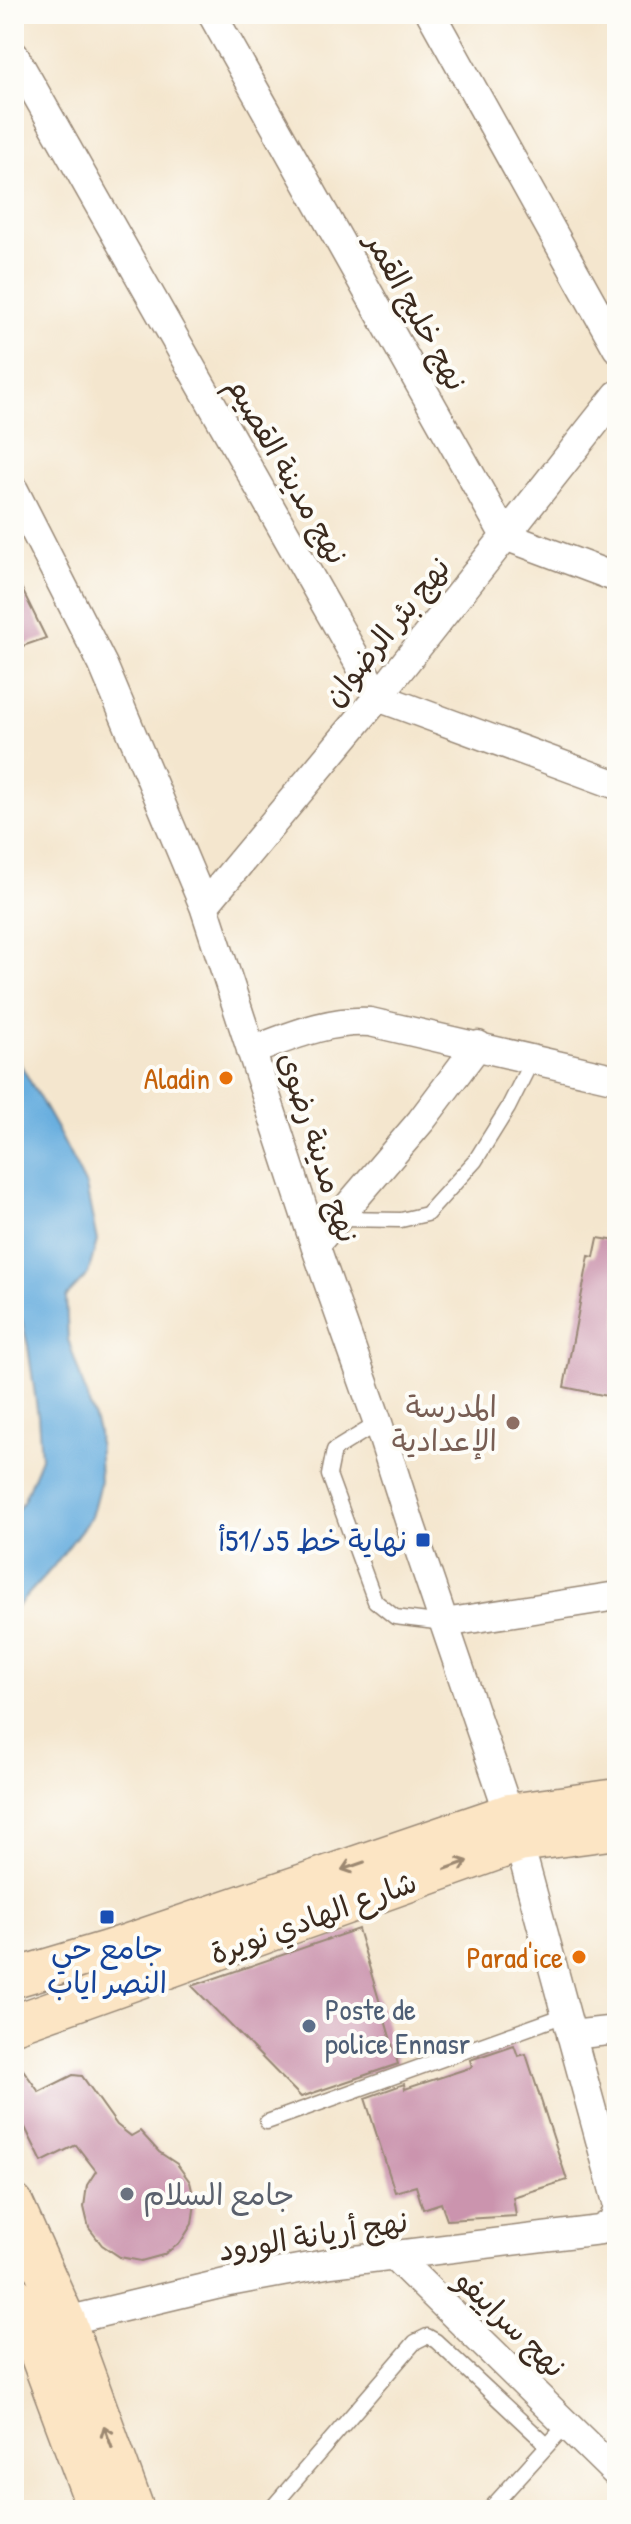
<svg xmlns="http://www.w3.org/2000/svg" width="631" height="2524" font-family="'Patrick Hand','Playpen Sans Arabic',sans-serif">
  <style>
    .water { fill: #69afdf; stroke: #526c7e; stroke-width: 2 }
    .building { fill: #cb94ae }
    .lines { fill: none; stroke-linecap: round; stroke-linejoin: round }
    .service-casing { stroke: #988876; stroke-width: 17 }
    .minor-casing { stroke: #988876; stroke-width: 31 }
    .secondary-casing { stroke: #988876; stroke-width: 41 }
    .service { stroke: #fff; stroke-width: 14 }
    .minor { stroke: #fff; stroke-width: 28 }
    .secondary { stroke: #fce5c4; stroke-width: 38 }
    .oneway { stroke: #9c8871 }
    .food-dot { fill: #e8710a; stroke: #fdfcf7; stroke-width: 3 }
    .education-dot { fill: #8d6e63; stroke: #fdfcf7; stroke-width: 3 }
    .transit-dot { fill: #1a4fb4; stroke: #fdfcf7; stroke-width: 3 }
    .service-dot { fill: #5c6f8a; stroke: #fdfcf7; stroke-width: 3 }
    .worship-dot { fill: #6b7280; stroke: #fdfcf7; stroke-width: 3 }
    .labels { text-anchor: middle; dominant-baseline: central; stroke-width: 8; stroke-linejoin: round; paint-order: stroke }
    .street-label { font-size: 30px; fill: #3b2a1e; stroke: #fdfcf7 }
    .food-label { font-size: 30px; fill: #c56008; stroke: #fdfcf7; text-anchor: end }
    .education-label { font-size: 30px; fill: #785e54; stroke: #fdfcf7; text-anchor: end }
    .transit-label { font-size: 30px; fill: #164399; stroke: #fdfcf7; text-anchor: end }
    .service-label { font-size: 30px; fill: #4e5e75; stroke: #fdfcf7; text-anchor: start }
    .worship-label { font-size: 30px; fill: #5b616d; stroke: #fdfcf7; text-anchor: start }
  </style>
  <rect width="100%" height="100%" fill="#fdfcf7"/>
  <filter id="ink" filterUnits="userSpaceOnUse"><feTurbulence type="fractalNoise" baseFrequency=".0125" numOctaves="2"/><feDisplacementMap in="SourceGraphic" scale="16" xChannelSelector="R" yChannelSelector="G"/><feConvolveMatrix kernelMatrix="1 2 1 2 8 2 1 2 1" color-interpolation-filters="sRGB"/></filter>
  <filter id="wash" filterUnits="userSpaceOnUse"><feTurbulence type="fractalNoise" baseFrequency=".006" numOctaves="4" result="noise"/><feDisplacementMap in="SourceGraphic" scale="32" xChannelSelector="R" yChannelSelector="G"/><feGaussianBlur stdDeviation="1.8" result="paint"/><feColorMatrix in="noise" values="0 0 0 0 0 0 0 0 0 0 0 0 0 0 0 0 0 1.4 0 .05"/><feComposite in="paint" operator="in"/></filter>
  <g filter="url(#wash)">
    <rect width="100%" height="100%" fill="#f4e6ce"/>
    <path class="water" d="M14,1053L57,1129L86,1186L97,1241L88,1274L66,1297L68,1339L98,1431L100,1483L91,1517L52,1568L14,1610V1515L23,1502L41,1458L38,1416L28,1346L14,1289Z"/>
    <g id="blocks">
      <path class="building" d="M14,573L46,638L14,649Z
        M598,1238L617,1241V1398L564,1387L589,1256L594,1257Z
        M358,1929L398,2064L301,2097L192,1986Z
        M514,2045L518,2056L526,2054L567,2180L513,2197L516,2216L447,2220L441,2203L423,2209L416,2186L395,2192L365,2098L404,2084L405,2089L472,2067L470,2060Z
        M14,2057L39,2092L73,2075L82,2076L117,2125L131,2136L140,2131L159,2152L177,2164L190,2182L195,2203L192,2224L180,2243L163,2255L141,2261L120,2257L102,2245L89,2228L84,2207L87,2185L96,2171L76,2145L42,2162L14,2105Z"/>
    </g>
  </g>
  <g filter="url(#ink)">
    <use href="#blocks" fill-opacity="0" stroke="#988876" stroke-width="2"/>
    <g class="lines">
      <defs>
        <path id="service" d="M338,1219L401,1220L427,1214L475,1161L508,1108L533,1058
          M378,1423L334,1450L329,1475L375,1601L395,1617L444,1623
          M267,2122L565,2015
          M270,2510L415,2342L427,2336L436,2341L547,2445
          M489,2510L567,2424"/>
        <path id="minor" d="M212,14L505,536L617,578
          M431,14L617,348
          M14,55L378,697L617,785
          M14,490L103,665L204,906L315,1245L378,1423L410,1523L519,1843L617,2202
          M204,906L378,697L617,395
          M251,1051C292,1036 326,1020 370,1022L617,1079
          M315,1245L421,1121L478,1045
          M444,1623L617,1596
          M571,2035L617,2030
          M392,2254L617,2474
          M49,2325L229,2282L331,2263L600,2230L613,2222L617,2210"/>
        <path id="secondary" d="M14,1978L108,1950L509,1813L617,1798
          M14,2024L519,1843L617,1830
          M14,2204L66,2320L135,2510
          M14,2295L30,2330L97,2510"/>
      </defs>
      <use href="#service" class="service-casing"/>
      <use href="#minor" class="minor-casing"/>
      <use href="#secondary" class="secondary-casing"/>
      <use href="#service" class="service"/>
      <use href="#minor" class="minor"/>
      <use href="#secondary" class="secondary"/>
    </g>
    <defs><path id="oneway-shaft" d="M-6 0H5M1.5-3L5.5 0L1.5 3" fill="none" stroke-width="1.6" stroke-linecap="round" stroke-linejoin="round" transform="scale(2)"/></defs>
    <g class="oneway">
      <use href="#oneway-shaft" transform="translate(457 1865) rotate(-20)"/>
      <use href="#oneway-shaft" transform="translate(353 1866) rotate(161)"/>
      <use href="#oneway-shaft" transform="translate(108 2437) rotate(-110)"/>
    </g>
  </g>
  <g class="food-dot">
    <circle cx="226" cy="1078" r="8"/>
    <circle cx="579" cy="1957" r="8"/>
  </g>
  <circle class="education-dot" cx="513" cy="1423" r="8"/>
  <g class="transit-dot">
    <rect x="415" y="1532" width="16" height="16" rx="4"/>
    <rect x="99" y="1909" width="16" height="16" rx="4"/>
  </g>
  <circle class="service-dot" cx="309" cy="2026" r="8"/>
  <circle class="worship-dot" cx="127" cy="2194" r="8"/>
  <g class="labels">
    <g class="street-label">
      <text transform="translate(417 311) rotate(61)">نهج خليج القمر</text>
      <text transform="translate(288 470) rotate(60)">نهج مدينة القصيم</text>
      <text transform="translate(386 631) rotate(-51)">نهج بئر الرضوان</text>
      <text transform="translate(319 1147) rotate(72)">نهج مدينة رضوى</text>
      <text transform="translate(313 1917) rotate(-20)">شارع الهادي نويرة</text>
      <text transform="translate(313 2235) rotate(-9)">نهج أريانة الورود</text>
      <text transform="translate(511 2323) rotate(44)">نهج سراييفو</text>
    </g>
    <g class="food-label">
      <text x="210" y="1078">Aladin</text>
      <text x="563" y="1957">Parad'ice</text>
    </g>
    <g class="education-label">
      <text x="497" y="1406">المدرسة<tspan x="497" dy="34">الإعدادية</tspan></text>
    </g>
    <g class="transit-label">
      <text x="407" y="1540">نهاية خط 5د/51أ</text>
      <text x="107" y="1948" text-anchor="middle">جامع حي<tspan x="107" dy="34">النصر اياب</tspan></text>
    </g>
    <g class="service-label">
      <text x="325" y="2009">Poste de<tspan x="325" dy="34">police Ennasr</tspan></text>
    </g>
    <g class="worship-label">
      <text x="143" y="2194">جامع السلام</text>
    </g>
  </g>
  <rect width="631" height="2524" fill="none" stroke="#fdfcf7" stroke-width="48"/>
</svg>
